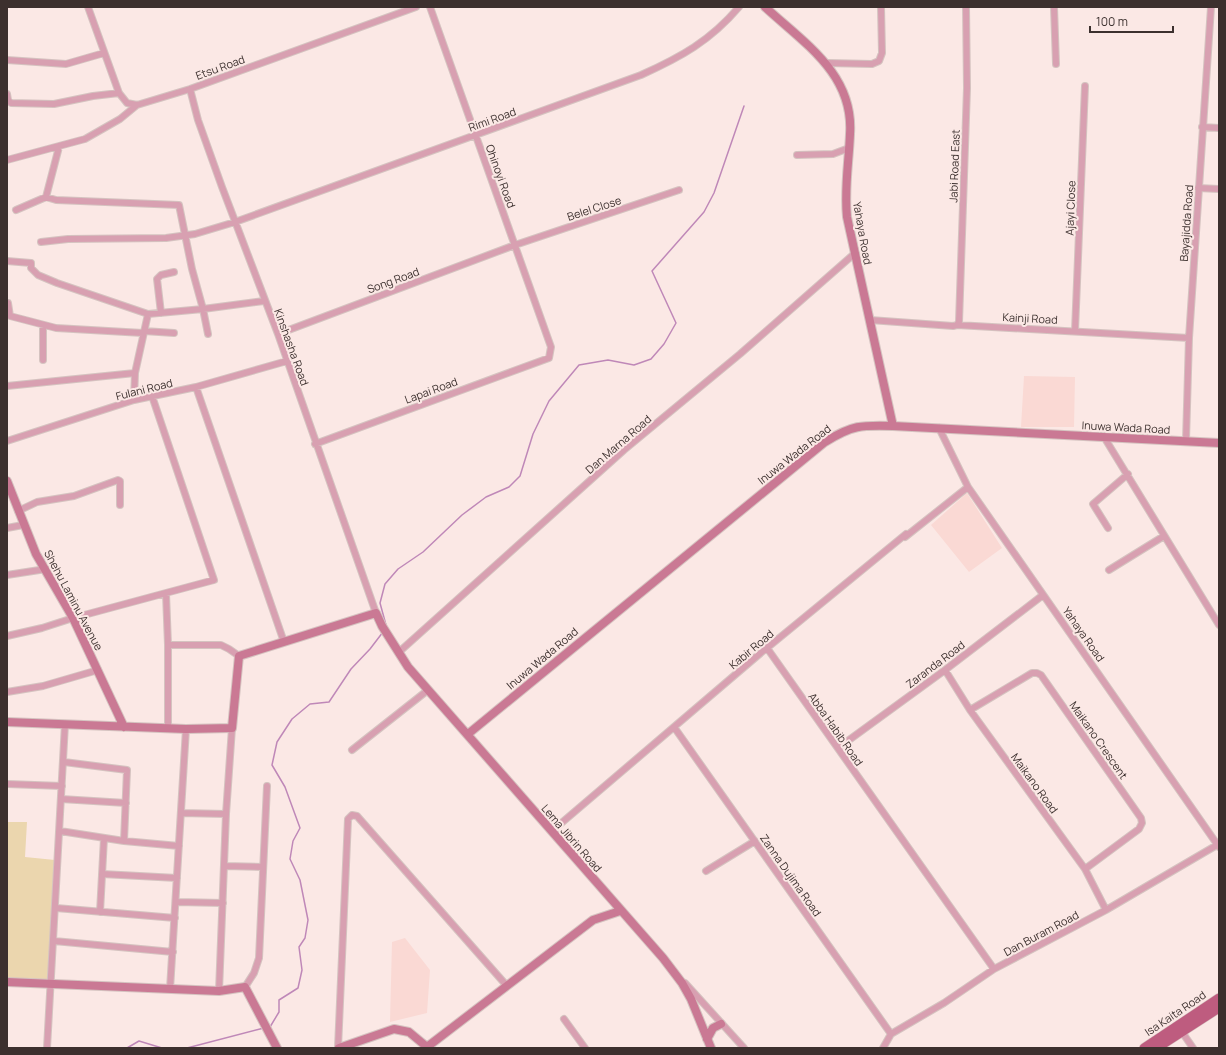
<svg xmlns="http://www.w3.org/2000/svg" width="1226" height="1055" font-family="Manrope,sans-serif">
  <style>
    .built { fill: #fad9d4 }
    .green { fill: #ebd6ae }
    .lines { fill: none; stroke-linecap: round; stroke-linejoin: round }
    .stream { stroke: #bf88b8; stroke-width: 1.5 }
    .street-casing { stroke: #d5c3c0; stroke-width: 8 }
    .secondary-casing { stroke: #d5c3c0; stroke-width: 10 }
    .primary-casing { stroke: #d5c3c0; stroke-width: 10 }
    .street { stroke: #d8a0b1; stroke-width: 6 }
    .secondary { stroke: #ca7994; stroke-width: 8 }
    .primary { stroke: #be5c7f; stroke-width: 9 }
    .labels { text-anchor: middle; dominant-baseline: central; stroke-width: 4; stroke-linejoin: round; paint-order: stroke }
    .street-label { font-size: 11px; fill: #3c302e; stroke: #fbe8e5 }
  </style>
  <rect width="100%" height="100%" fill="#fbe8e5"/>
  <path class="built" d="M1024,376L1075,377L1074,427H1021Z
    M967,493L1002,548L969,572L931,525Z
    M405,938L430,970L427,1013L390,1022L392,942Z"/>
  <path class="green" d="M7,822H27L25,857L55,860L48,980L7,978Z"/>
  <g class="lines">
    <path class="stream" d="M386,625L380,603L385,584L398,569L423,552L462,515L486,497L509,487L520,476L533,434L549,401L579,365L608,360L634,365L651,359L664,344L676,323L652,271L704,212L714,193L744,106
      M270,1027L279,1012V1000L298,988L302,970L299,947L305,938L308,920L300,880L290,859L293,841L300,828L285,787L272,765L277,742L292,719L310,704L329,702L351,669L370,649L383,632
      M127,1048L139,1041L162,1048
      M187,1048L264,1028"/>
    <defs>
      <path id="street" d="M88,7L119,93L127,103L137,105L190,89L416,7
        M1054,7L1056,64
        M7,60L66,64L104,53
        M827,63L872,64L879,61L882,53L881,7
        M190,89L198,120L222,187L278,334L376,613
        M7,94L8,100L11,103L54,104L93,96L119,93
        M1202,127L1219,128
        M797,155L833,154L849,148
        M7,160L85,139L120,119L137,105
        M1198,188L1219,189
        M46,197L59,147
        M16,210L46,197L56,200L179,205L192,269L203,309L208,334
        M41,242L68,239L166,238L195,234L235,222L641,75C681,57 710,41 739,7
        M7,261L31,263V268L38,275L57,283L148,314L203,309L264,301
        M8,303L10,316L56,328L143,333
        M161,313L157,279L161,275L174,272
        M870,320L953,326L957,325L1189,338
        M957,325L959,322L967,88L966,7
        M43,326V360
        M144,331L174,333
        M1075,331L1085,86
        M278,334L515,245L679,190
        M7,386L135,373
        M196,387L284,642
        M134,400L135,373L148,314
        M939,428L968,487L1219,847
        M1104,437L1219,625
        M1186,440L1189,338L1211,7
        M7,441L134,400L196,387L287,361
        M315,444L549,358L551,347L430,7
        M18,511L37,502L74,496L118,480L120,481V505
        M7,528L23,525
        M1108,528L1093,504L1128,474
        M906,534L767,648L994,969
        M905,537L968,487
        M1109,570L1164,536
        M7,575L46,569
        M166,594L168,645V729
        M7,636L42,628L73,618L214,580L152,396
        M168,645H221L229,649L239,656
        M399,652L624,450L740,354L854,254
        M945,670L970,710L1085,869L1106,910
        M7,692L43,686L98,670
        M970,710L1032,673H1037L1041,675L1141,818L1142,823L1139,829L1085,869
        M674,727L891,1034
        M838,748L945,670L1043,595
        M352,750L428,690
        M64,762L127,770L124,841
        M7,784L62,786
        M61,799L126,803
        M181,813L226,814
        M60,831L124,841L179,846
        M552,831L770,645
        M224,866L263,867
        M706,871L755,841
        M102,874L177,878
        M177,902L223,903
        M56,908L175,918
        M100,912L104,838
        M54,941L173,952
        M685,983L744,1048
        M245,987L254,973L259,958L267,786
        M170,989L186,729
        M219,991L226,814L232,728
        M564,1019L585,1048
        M1182,1032L1193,1048
        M47,1048L65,724
        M338,1048L348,819L352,815L357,816L507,986
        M883,1048L891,1034L944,1003L994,969L1106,910L1217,845"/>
      <path id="secondary" d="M765,7C804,43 854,74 850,134C849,161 844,189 847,217L893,426
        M7,481L36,554L73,618L124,727
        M7,722L186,729L232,728L239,656L376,613L382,626L408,667L663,958L682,983L691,999L711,1048
        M468,734L825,442C852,425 861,425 893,426L1219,443
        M7,982L219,991L245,987L277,1048
        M707,1039L713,1028L721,1024
        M339,1048L394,1029L409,1032L427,1047L593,920L620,911"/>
      <path id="primary" d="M1144,1048L1219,998
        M1157,1048L1219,1008"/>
    </defs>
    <use href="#street" class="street-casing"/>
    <use href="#secondary" class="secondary-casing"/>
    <use href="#primary" class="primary-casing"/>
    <use href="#street" class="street"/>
    <use href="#secondary" class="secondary"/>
    <use href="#primary" class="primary"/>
  </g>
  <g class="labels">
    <g class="street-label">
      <text transform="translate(220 67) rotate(-20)">Etsu Road</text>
      <text transform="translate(492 119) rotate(-20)">Rimi Road</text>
      <text transform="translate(954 166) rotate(-88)">Jabi Road East</text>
      <text transform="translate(501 176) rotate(70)">Ohinoyi Road</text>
      <text transform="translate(594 208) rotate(-18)">Belel Close</text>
      <text transform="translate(1070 208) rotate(-88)">Ajayi Close</text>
      <text transform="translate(1186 223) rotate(-86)">Bayajidda Road</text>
      <text transform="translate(863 233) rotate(80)">Yahaya Road</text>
      <text transform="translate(393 280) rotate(-20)">Song Road</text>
      <text transform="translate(1030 318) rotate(3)">Kainji Road</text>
      <text transform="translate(292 347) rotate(70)">Kinshasha Road</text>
      <text transform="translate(144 389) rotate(-14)">Fulani Road</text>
      <text transform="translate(431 390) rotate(-20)">Lapai Road</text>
      <text transform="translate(1126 427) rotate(3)">Inuwa Wada Road</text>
      <text transform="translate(618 444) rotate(-41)">Dan Marna Road</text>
      <text transform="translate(794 454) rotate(-38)">Inuwa Wada Road</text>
      <text transform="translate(74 600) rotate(62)">Shehu Laminu Avenue</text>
      <text transform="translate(1084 634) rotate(55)">Yahaya Road</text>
      <text transform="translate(751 649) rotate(-40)">Kabir Road</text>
      <text transform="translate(542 658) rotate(-40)">Inuwa Wada Road</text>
      <text transform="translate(935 664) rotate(-37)">Zaranda Road</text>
      <text transform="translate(836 729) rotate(55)">Abba Habib Road</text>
      <text transform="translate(1099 740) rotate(55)">Maikano Crescent</text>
      <text transform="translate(1035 783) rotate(54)">Maikano Road</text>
      <text transform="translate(572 838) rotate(49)">Lema Jibrin Road</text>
      <text transform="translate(791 875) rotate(55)">Zanna Dujima Road</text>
      <text transform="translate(1041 933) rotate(-28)">Dan Buram Road</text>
      <text transform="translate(1175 1013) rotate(-34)">Isa Kaita Road</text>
    </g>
  </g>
  <rect width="1226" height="1055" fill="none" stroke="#3c302e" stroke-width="16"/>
  <path d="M1090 26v6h83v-6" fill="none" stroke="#3c302e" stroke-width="2"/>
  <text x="1096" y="26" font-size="12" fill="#3c302e" stroke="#fbe8e5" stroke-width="3" paint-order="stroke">100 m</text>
</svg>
